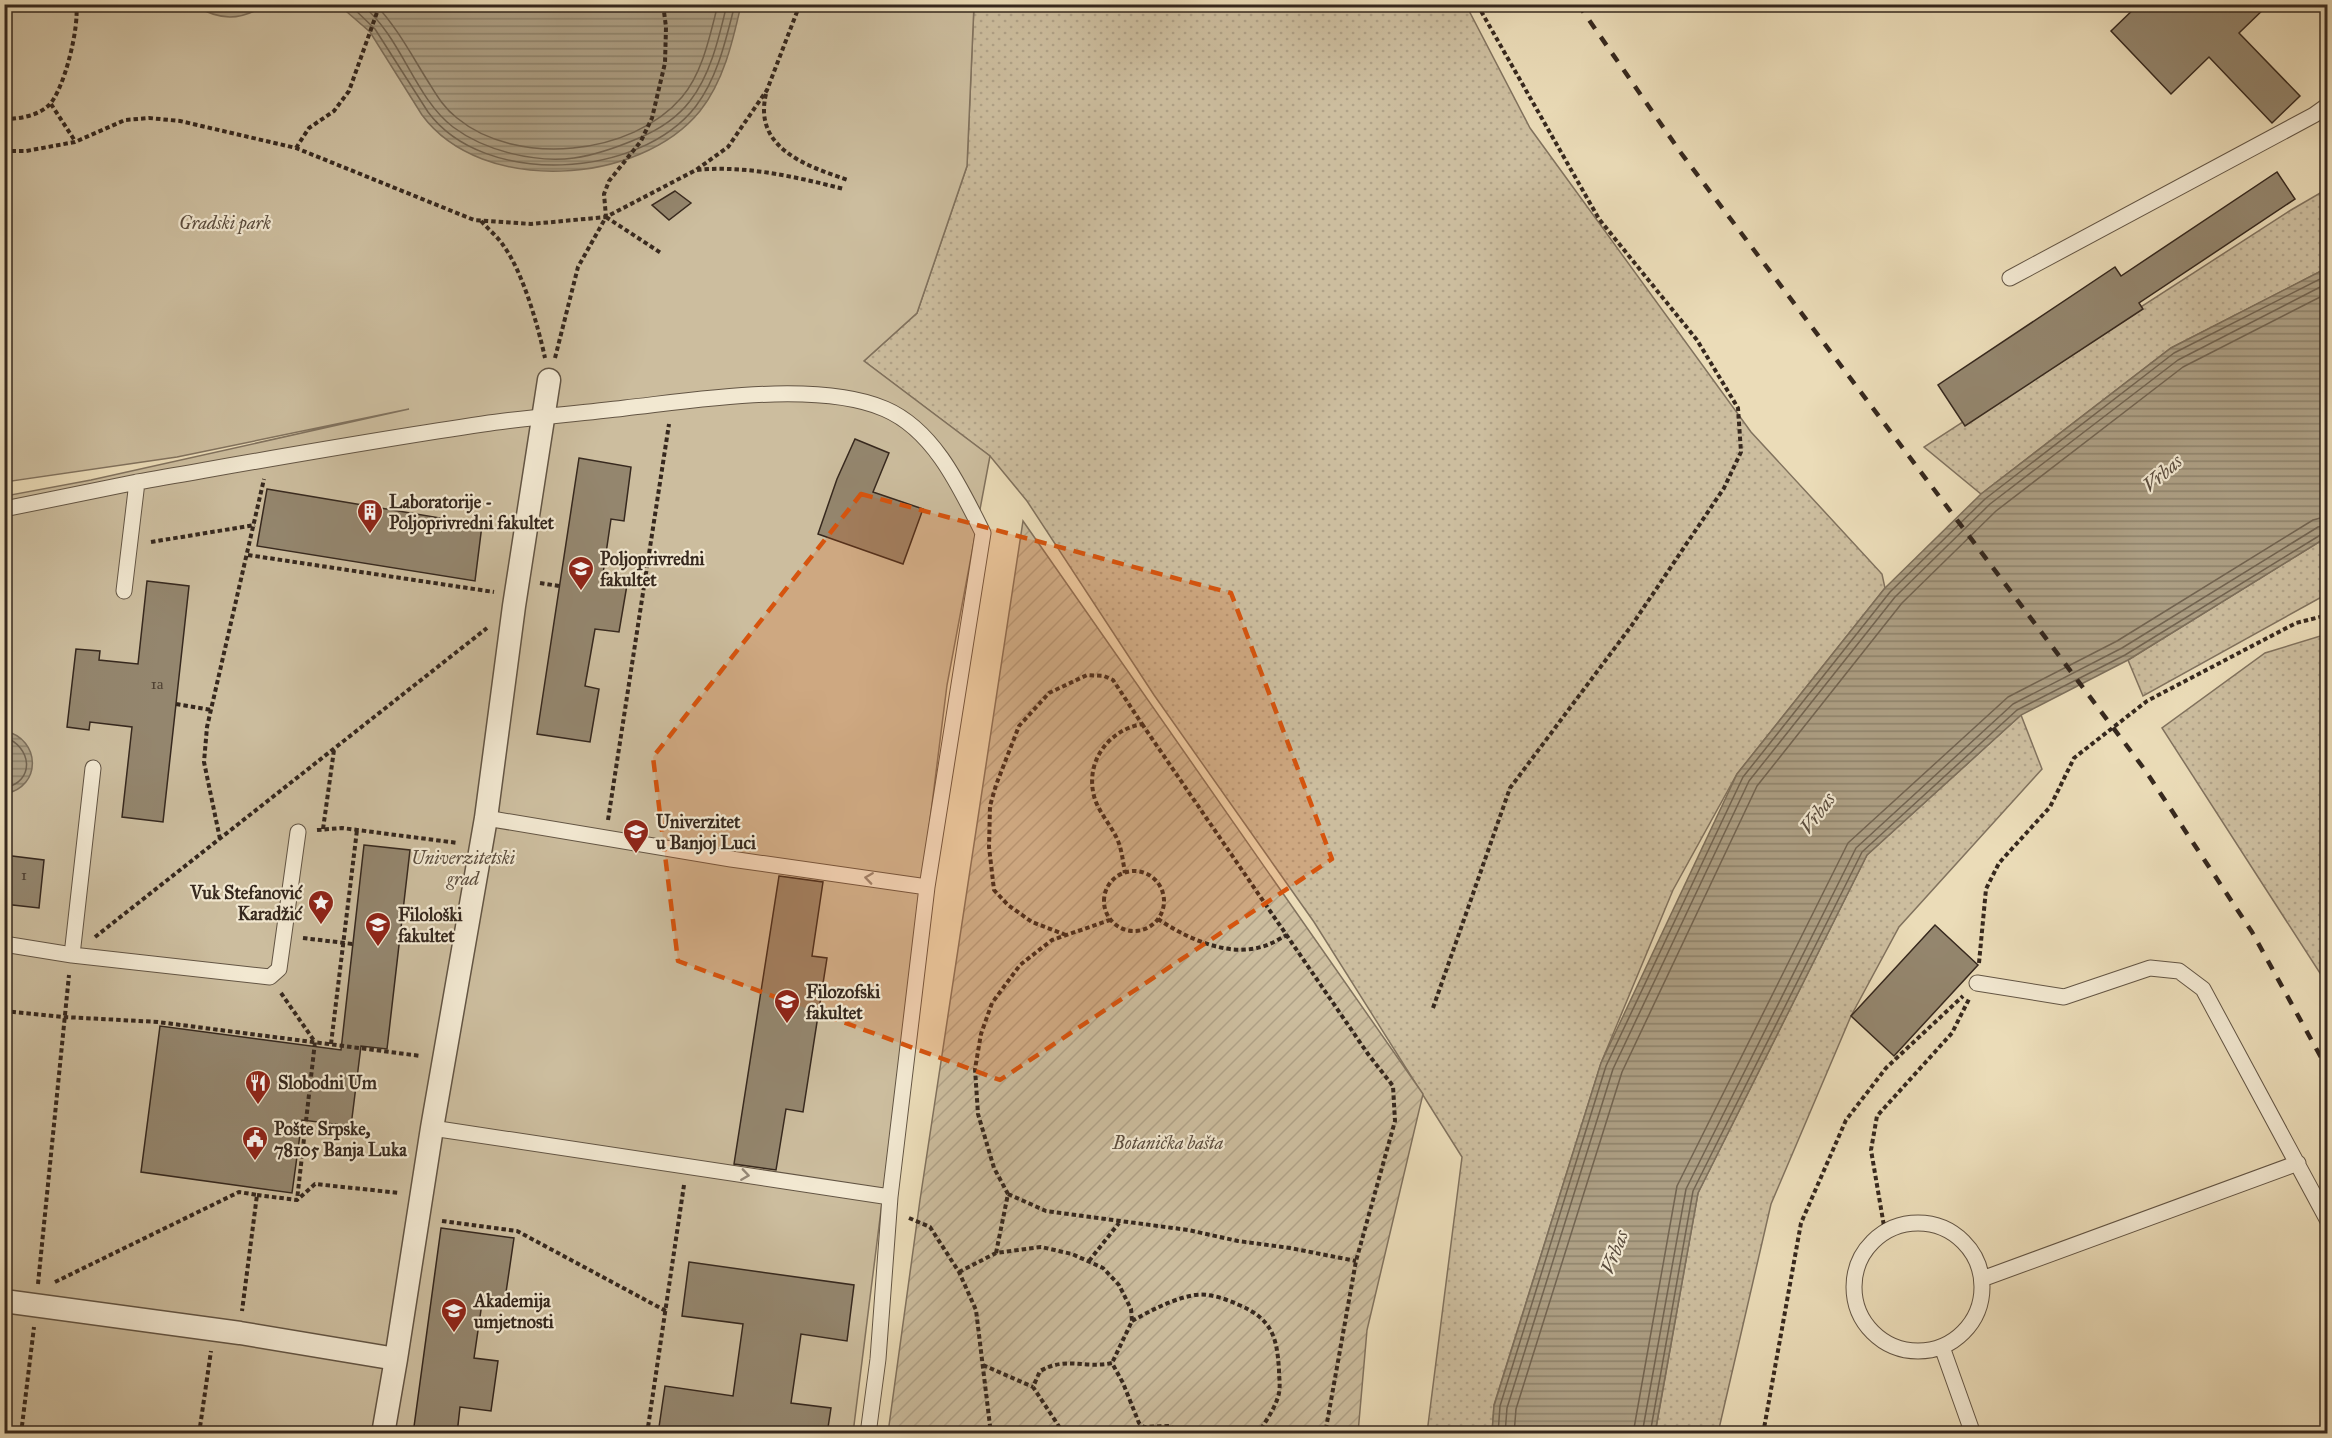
<svg xmlns="http://www.w3.org/2000/svg" width="2332" height="1438" font-family="'IM FELL Great Primer',serif">
  <style>
    .grass { fill: url(#grass-dots); stroke: #81725e; stroke-width: 1.5 }
    .park { fill: #ccbd9e; stroke: #81725e; stroke-width: 1.5 }
    .garden { fill: url(#garden-furrows); stroke: #81725e; stroke-width: 1.5 }
    .water { fill: url(#water-rules); stroke: #7d6f5b; stroke-width: 1.5 }
    .lines { fill: none; stroke-linecap: round; stroke-linejoin: round }
    .shore { stroke: #726451; stroke-width: 1.5 }
    .building { fill: #94866e; stroke: #36281e; stroke-width: 1.5 }
    .service-casing { stroke: #635544; stroke-width: 17 }
    .pedestrian-casing { stroke: #635544; stroke-width: 25 }
    .path { stroke: #36281e; stroke-width: 4; stroke-dasharray: 4.5 3; stroke-linecap: butt }
    .service { stroke: #f2e8d1; stroke-width: 15 }
    .pedestrian { stroke: #f2e8d1; stroke-width: 22 }
    .rail { stroke: #36281e; stroke-width: 4.5; stroke-dasharray: 10 10; stroke-linecap: butt }
    .oneway { stroke: #948878 }
    .marked { fill: #d6540e; fill-opacity: 0.2; stroke: #d6540e; stroke-width: 4.5; stroke-dasharray: 12 8; stroke-linejoin: round }
    .labels { text-anchor: middle; dominant-baseline: central; stroke-width: 4.5; stroke-linejoin: round; paint-order: stroke }
    .number-label { font-size: 15px; fill: #4e4032 }
    .park-label { font-size: 18px; font-style: italic; fill: #5c4d3e; stroke: #f2e8d1 }
    .poi-label { font-size: 18px; font-weight: bold; fill: #36281e; stroke: #f2e8d1; text-anchor: start }
    .water-label { font-size: 20px; font-style: italic; fill: #5a4c3d; stroke: #f2e8d1 }
  </style>
  <defs>
    <pattern id="grass-dots" width="8" height="8" patternUnits="userSpaceOnUse" patternTransform="scale(1.5)"><rect width="8" height="8" fill="#ccbd9e"/><path d="M2 2h.1M6 6h.1" fill="none" stroke="#b0a288" stroke-width="1.8" stroke-linecap="round"/></pattern>
    <pattern id="garden-furrows" width="10" height="10" patternUnits="userSpaceOnUse" patternTransform="scale(1.5)"><rect width="10" height="10" fill="#ccbd9e"/><path d="M-1 1l2-2M0 10L10 0M9 11l2-2" fill="none" stroke="#b0a288"/></pattern>
    <pattern id="water-rules" width="6" height="5" patternUnits="userSpaceOnUse" patternTransform="scale(1.5)"><rect width="6" height="5" fill="#ad9f84"/><path d="M0 2.5h6" fill="none" stroke="#8e826b"/></pattern>
  </defs>
  <rect width="100%" height="100%" fill="#ebdcb8"/>
  <filter id="stains"><feTurbulence type="fractalNoise" baseFrequency=".00333" numOctaves="4"/><feColorMatrix values="0 0 0 0 .2 0 0 0 0 .09 0 0 0 0 .02 0 0 0 .5 -.17"/></filter>
  <radialGradient id="worn" r=".72"><stop offset=".6" stop-color="#630" stop-opacity="0"/><stop offset="1" stop-color="#630" stop-opacity=".3"/></radialGradient>
  <path class="grass" d="M974,5H1466L1530,128L1751,432L1882,574L1885,588L1737,774L1673,890L1601,1063L1494,1405L1492,1433H1427L1462,1157L1314,922L1154,695L1027,501L990,456L864,361L917,313L967,166Z
    M2327,189V268L2171,348L1981,494L1924,447L2291,210Z
    M2327,537V594L2143,696L2128,660Z
    M2327,634H2328L2327,984L2162,728L2265,653Z
    M2021,715L2042,769L1899,927L1851,1016L1771,1204L1718,1433L1655,1434L1698,1193L1867,855Z"/>
  <path class="park" d="M5,5H974L967,166L917,313L864,361L990,456L947,685L853,1433L5,1434V496L91,480L409,409L177,457L5,482Z"/>
  <path class="garden" d="M1023,521L1423,1094L1367,1330L1358,1433H888L920,1200Z"/>
  <path class="water" d="M193,5H266C239,21 221,21 193,5Z
    M339,5H741C733,40 724,81 700,111C640,185 482,196 422,115L370,32Z
    M2327,268V537L2128,660L2021,715L1867,855L1698,1193L1655,1433H1492L1494,1406L1601,1063L1737,774L1885,588L1981,494L2171,348Z
    M5,731C41,739 42,787 5,794Z"/>
  <g class="lines">
    <path class="shore" d="M349,4L375,29L428,112C484,188 640,179 696,106C718,77 726,39 735,4
      M361,4C402,37 414,97 453,127C485,151 535,163 574,158C596,155 618,147 639,138C658,130 677,118 690,101C711,74 719,37 727,4
      M375,4C397,27 412,56 429,83C437,96 444,108 457,118C516,167 632,156 682,97C703,72 710,35 718,4
      M4,737C32,746 36,782 4,788
      M1498,1434L1500,1406L1606,1066L1743,777L1890,592L1985,499L2174,353L2328,275
      M1505,1434L1507,1408L1613,1069L1749,781L1895,597L1990,504L2178,360L2328,283
      M1514,1434L1516,1409L1622,1072L1757,786L1902,603L1996,511L2183,367L2328,293
      M1633,1434L1677,1186L1848,843L2008,697L2117,641L2313,520L2328,516
      M1642,1434L1686,1189L1856,848L2013,704L2122,648L2318,527L2328,525
      M1650,1434L1693,1191L1862,852L2017,710L2125,655L2322,534L2328,533"/>
  </g>
  <path class="building" d="M2139,4H2269L2239,33L2300,96L2272,123L2209,57L2171,94L2111,31Z
    M2277,172L2295,199L2139,303L2143,309L1965,426L1938,385L2115,267L2121,276Z
    M675,191L691,203L669,220L652,205Z
    M855,439L889,453L873,492L923,509L903,564L818,534L837,479Z
    M579,458L631,467L624,521L611,519L603,574L628,579L619,632L595,629L585,686L599,689L590,742L537,734Z
    M267,489L482,525L475,581L257,546Z
    M147,581L189,586L163,822L122,817L132,727L90,722L89,730L67,727L76,649L100,651L99,660L138,664Z
    M364,845L410,850L387,1049L361,1046L351,1126L302,1120L292,1193L141,1172L160,1026L341,1050Z
    M4,855L44,860L39,908L4,904Z
    M779,876L823,882L812,956L827,958L803,1112L786,1109L776,1170L734,1164Z
    M1935,925L1978,965L1894,1056L1851,1016Z
    M441,1228L514,1238L504,1306L482,1303L474,1358L498,1361L491,1411L460,1407L457,1434H413Z
    M689,1262L854,1285L847,1341L801,1334L791,1403L831,1408L827,1434H658L665,1386L733,1396L743,1324L682,1316Z"/>
  <g class="lines">
    <defs>
      <path id="service" d="M2010,278L2314,115L2328,105
        M4,509L137,482
        M124,591L137,482C252,462 367,441 483,424C529,417 577,414 625,408C697,400 818,380 885,409C934,430 960,487 983,533L927,887L890,1197L878,1359L868,1434
        M486,818L731,859L927,887
        M4,944L72,955L93,768
        M72,955L270,977L279,969L298,832
        M1977,983L2064,997L2150,968L2179,971L2203,989L2328,1221
        M432,1128L890,1197
        M1854 1287a64 64 0 1 1 128 0a64 64 0 1 1-128 0Z
        M1982,1279L2298,1163
        M1942,1347L1973,1434"/>
      <path id="pedestrian" d="M4,1301L240,1333L396,1359L432,1128L486,818L514,606L549,380
        M383,1434L396,1359"/>
    </defs>
    <use href="#service" class="service-casing"/>
    <use href="#pedestrian" class="pedestrian-casing"/>
    <path class="path" d="M766,94C753,148 806,166 848,180
      M51,104L75,141
      M4,119C19,119 37,116 48,106C64,92 80,25 76,4
      M296,148L309,128L334,111L349,91L380,4
      M4,151H26L75,142L125,120L149,118L180,121L296,148L474,220L531,224L606,217L696,170L728,147L767,90L800,4
      M697,170C746,165 796,177 844,189
      M606,217L661,253
      M481,221C488,229 497,236 503,245C523,272 538,326 545,358
      M555,358L578,267L606,217L604,194L609,181L641,141L652,118L665,63L666,27L663,4
      M151,542L255,525
      M248,555L494,592
      M540,583L559,586
      M176,704L212,710
      M1142,724L1368,1054L1393,1086L1395,1121L1356,1261L1325,1434
      M608,820L669,424
      M323,829L334,750
      M317,830L342,828L458,843
      M220,839L204,762L207,727L264,479
      M1104 901a30 30 0 1 1 60 0a30 30 0 1 1-60 0Z
      M1158,919C1186,938 1227,957 1261,947C1270,945 1279,939 1287,935
      M1066,935L1032,922L1008,905L994,890L989,847L990,806L996,785L1019,726L1049,693L1087,675L1104,676L1113,680L1142,724C1109,730 1085,761 1094,796C1098,812 1112,826 1118,841C1122,851 1123,862 1125,873
      M95,937L487,628
      M303,938L353,944
      M1979,963L1986,889L1999,863L2050,807L2074,758L2147,701L2296,623L2328,615
      M281,993L315,1042L297,1200
      M1433,1008L1510,788L1632,625L1724,488L1741,452L1738,408L1697,340L1599,219L1477,4
      M4,1011L64,1017L158,1022L421,1056
      M331,1044L357,830
      M1008,1194L1046,1211L1188,1230L1238,1241L1290,1248L1356,1261
      M257,1195L297,1200L315,1184L400,1193
      M909,1218L930,1227L959,1272L976,1310L991,1434
      M442,1221L517,1231L666,1311
      M1885,1232L1871,1150L1877,1116L1952,1033L1969,999
      M996,1253L1008,1194L994,1168L978,1114L975,1069L981,1034L992,1003L1020,965L1052,940L1110,920
      M1089,1261L1119,1223
      M959,1272L996,1253L1041,1247L1072,1254L1103,1268L1119,1285L1131,1309L1132,1321L1112,1363
      M55,1282L239,1192L257,1195L242,1311
      M38,1284L69,975
      M1132,1321C1152,1310 1172,1299 1195,1295C1210,1293 1226,1299 1239,1305C1272,1319 1277,1337 1279,1370C1279,1379 1281,1388 1278,1397C1274,1410 1265,1422 1258,1434
      M983,1365L1033,1387
      M21,1434L34,1327
      M199,1434L211,1351
      M647,1434L684,1185
      M1064,1434L1033,1387L1040,1371C1067,1356 1084,1369 1112,1363L1123,1383L1139,1423L1144,1427L1169,1426L1185,1434
      M1763,1434L1801,1223L1846,1120L1886,1068L1963,996"/>
    <use href="#service" class="service"/>
    <use href="#pedestrian" class="pedestrian"/>
    <path class="rail" d="M1578,4L1681,153L2145,770L2252,932L2328,1070"/>
  </g>
  <defs><path id="oneway-chevron" d="M-2-3.5L2.5 0L-2 3.5" fill="none" stroke-width="1.6" stroke-linecap="round" stroke-linejoin="round" transform="scale(1.5)"/></defs>
  <g class="oneway">
    <use href="#oneway-chevron" transform="translate(869 878) rotate(-172)"/>
    <use href="#oneway-chevron" transform="translate(745 1175) rotate(8)"/>
  </g>
  <path class="marked" d="M861,494L1231,593L1332,859L1000,1080L678,961L653,757Z"/>
  <defs>
    <symbol id="building-pin" viewBox="-11 -11 22 30"><path d="M0 17L-7.5 6A9.5 9.5 0 1 1 7.5 6Z" fill="#8f2418" stroke="#f2e8d1"/><path d="M-4-6H4V6H1V3H-1V6H-4ZM-2.5-4.3h1.7v1.8h-1.7ZM.8-4.3h1.7v1.8H.8ZM-2.5-1h1.7V.8h-1.7ZM.8-1h1.7V.8H.8Z" fill="#fff"/></symbol>
    <symbol id="university-pin" viewBox="-11 -11 22 30"><path d="M0 17L-7.5 6A9.5 9.5 0 1 1 7.5 6Z" fill="#8f2418" stroke="#f2e8d1"/><path d="M0-5L7-2L0 1L-7-2ZM-4 1L0 2.5L4 1V4Q0 6-4 4Z" fill="#fff"/></symbol>
    <symbol id="sight-pin" viewBox="-11 -11 22 30"><path d="M0 17L-7.5 6A9.5 9.5 0 1 1 7.5 6Z" fill="#8f2418" stroke="#f2e8d1"/><path d="M0-6L1.8-2.2L6-1.7L2.9 1.2L3.7 5.4L0 3.3L-3.7 5.4L-2.9 1.2L-6-1.7L-1.8-2.2Z" fill="#fff"/></symbol>
    <symbol id="restaurant-pin" viewBox="-11 -11 22 30"><path d="M0 17L-7.5 6A9.5 9.5 0 1 1 7.5 6Z" fill="#8f2418" stroke="#f2e8d1"/><path d="M-5-6h1v4h1v-4h1v4h1v-4h1v5L-1.5 .5V6h-2V.5L-5-1ZM5-6V6H3V1.5H1.5Q1.5-4 5-6Z" fill="#fff"/></symbol>
    <symbol id="civic-pin" viewBox="-11 -11 22 30"><path d="M0 17L-7.5 6A9.5 9.5 0 1 1 7.5 6Z" fill="#8f2418" stroke="#f2e8d1"/><path d="M-.6-6.5H3V-4.5H.6V-3L4-1V1h2V6H-6V1h2V-1L-.6-3ZM-1.2 2.5V6h2.4V2.5Z" fill="#fff"/></symbol>
  </defs>
  <g fill-rule="evenodd">
    <use href="#building-pin" x="355" y="497" width="30" height="40"/>
    <use href="#university-pin" x="566" y="554" width="30" height="40"/>
    <use href="#university-pin" x="621" y="817" width="30" height="40"/>
    <use href="#sight-pin" x="306" y="888" width="30" height="40"/>
    <use href="#university-pin" x="363" y="910" width="30" height="40"/>
    <use href="#university-pin" x="772" y="987" width="30" height="40"/>
    <use href="#restaurant-pin" x="243" y="1068" width="30" height="40"/>
    <use href="#civic-pin" x="240" y="1124" width="30" height="40"/>
    <use href="#university-pin" x="439" y="1296" width="30" height="40"/>
  </g>
  <g class="labels">
    <g class="number-label">
      <text x="157" y="684">1а</text>
      <text x="24" y="875">1</text>
    </g>
    <g class="park-label">
      <text x="225" y="223">Gradski park</text>
      <text x="463" y="858">Univerzitetski<tspan x="463" dy="21">grad</tspan></text>
      <text x="1168" y="1143">Botanička bašta</text>
    </g>
    <g class="poi-label">
      <text x="389" y="502">Laboratorije -<tspan x="389" dy="21">Poljoprivredni fakultet</tspan></text>
      <text x="600" y="559">Poljoprivredni<tspan x="600" dy="21">fakultet</tspan></text>
      <text x="656" y="822">Univerzitet<tspan x="656" dy="21">u Banjoj Luci</tspan></text>
      <text x="302" y="893" text-anchor="end">Vuk Stefanović<tspan x="302" dy="21">Karadžić</tspan></text>
      <text x="398" y="915">Filološki<tspan x="398" dy="21">fakultet</tspan></text>
      <text x="806" y="992">Filozofski<tspan x="806" dy="21">fakultet</tspan></text>
      <text x="278" y="1083">Slobodni Um</text>
      <text x="274" y="1129">Pošte Srpske,<tspan x="274" dy="21">78105 Banja Luka</tspan></text>
      <text x="474" y="1301">Akademija<tspan x="474" dy="21">umjetnosti</tspan></text>
    </g>
    <g class="water-label">
      <text transform="translate(2162 473) rotate(-41)">Vrbas</text>
      <text transform="translate(1817 813) rotate(-53)">Vrbas</text>
      <text transform="translate(1614 1252) rotate(-69)">Vrbas</text>
    </g>
  </g>
  <rect width="2332" height="1438" fill="none" stroke="#ebdcb8" stroke-width="24"/>
  <rect x="6" y="6" width="2320" height="1426" fill="none" stroke="#36281e" stroke-width="3"/>
  <rect x="12" y="12" width="2308" height="1414" fill="none" stroke="#36281e" stroke-width="1.5"/>
  <rect width="100%" height="100%" filter="url(#stains)"/>
  <rect width="100%" height="100%" fill="url(#worn)"/>
</svg>
